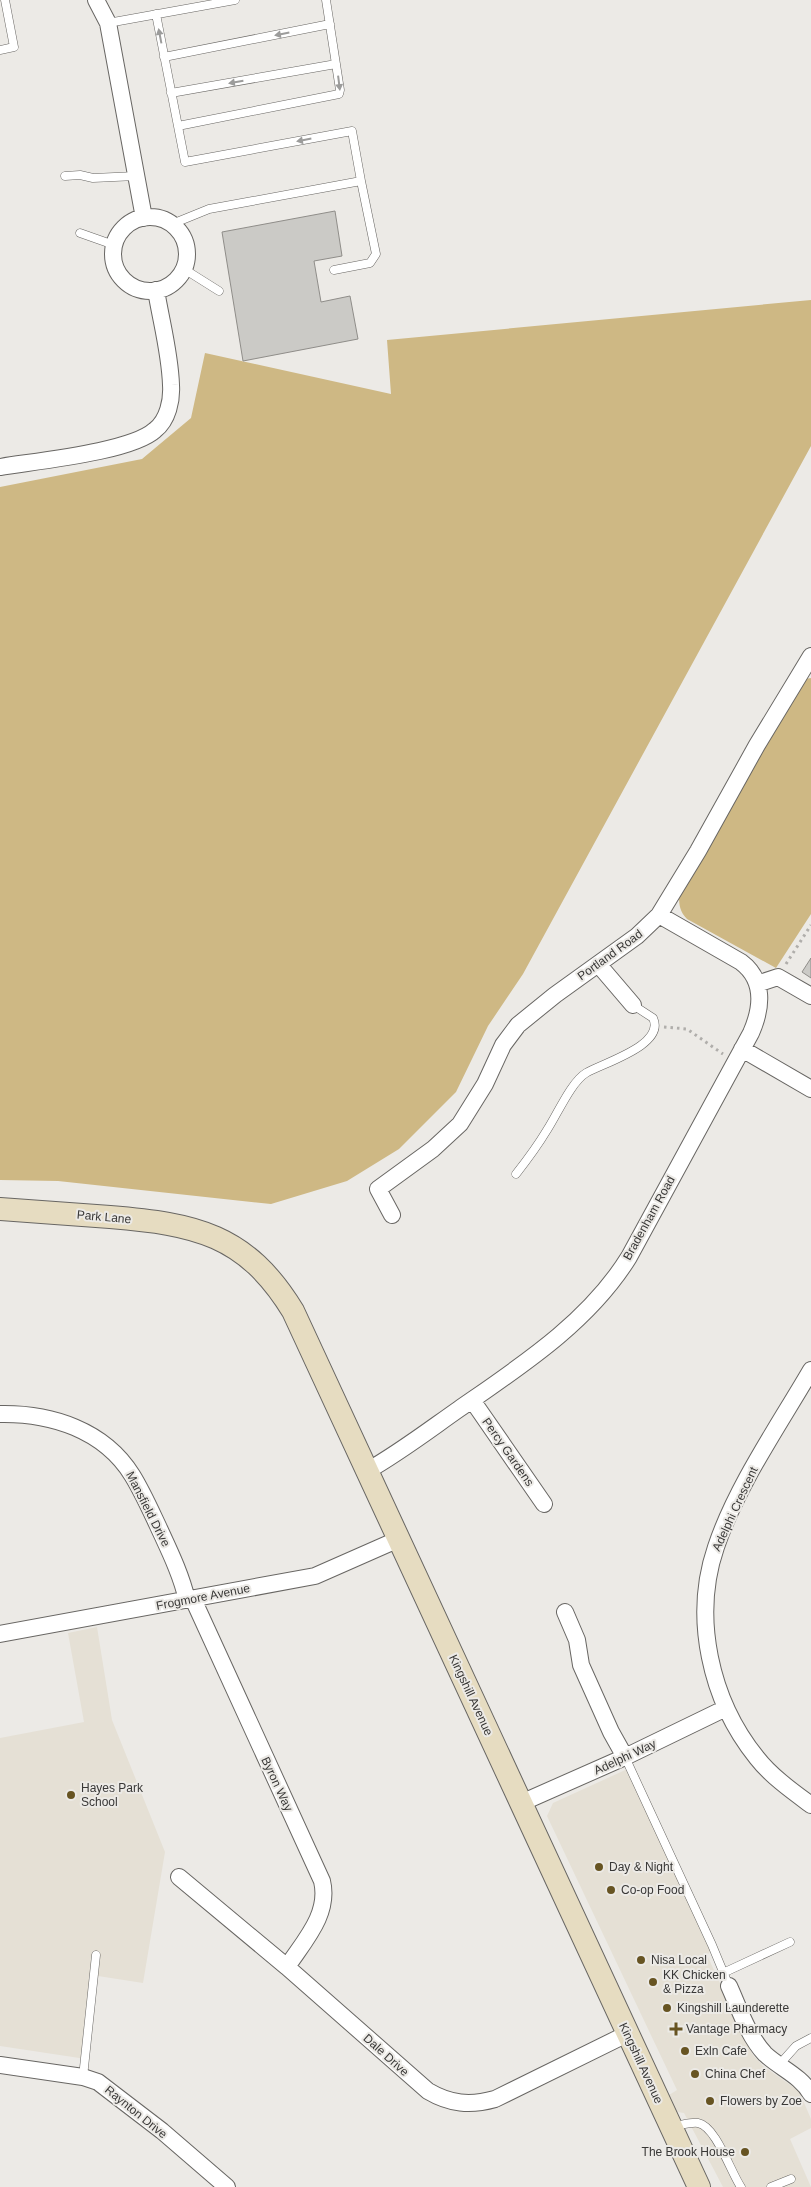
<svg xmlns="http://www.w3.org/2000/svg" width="811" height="2187" font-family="Helvetica,sans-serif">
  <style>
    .built { fill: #e5e0d5 }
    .green { fill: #ceb884 }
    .building { fill: #cbcac6; stroke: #8f8d89 }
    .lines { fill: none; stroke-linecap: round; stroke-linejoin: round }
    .lane-casing { stroke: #686663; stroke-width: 9 }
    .street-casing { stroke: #686663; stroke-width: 18 }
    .secondary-casing { stroke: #686663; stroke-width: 24 }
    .path { stroke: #b0aeab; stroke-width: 3; stroke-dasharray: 2.5 4; stroke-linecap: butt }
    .lane { stroke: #fff; stroke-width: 8 }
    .street { stroke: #fff; stroke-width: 16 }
    .secondary { stroke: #e6dcc1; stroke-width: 22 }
    .oneway { fill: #9c9c9b }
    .poi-dot { fill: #675422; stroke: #eceae6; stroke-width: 2 }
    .labels { text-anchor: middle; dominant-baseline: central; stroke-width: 4; stroke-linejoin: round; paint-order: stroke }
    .street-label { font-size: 12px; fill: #393837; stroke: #eceae6 }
    .poi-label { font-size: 12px; fill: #393837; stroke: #eceae6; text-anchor: start }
  </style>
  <rect width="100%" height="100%" fill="#eceae6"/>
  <path class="built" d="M97,1627L112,1720L165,1852L143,1983L98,1976L86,2059L0,2046V1738L84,1722L68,1633Z
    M634,1766L716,1946L707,1955L753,2055L763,2066L799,2091L811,2119V2128L790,2139L811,2187H723L684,2113L677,2112L669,2095L677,2090L547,1816L553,1803Z"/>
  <path class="green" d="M811,300V446L523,974L488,1026L456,1092L399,1149L347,1181L271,1204L58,1181L0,1180V487L142,459L191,418L205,353L391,394L387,340Z
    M811,678V914L776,968L687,919C680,912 679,905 679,896L799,684L805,679Z"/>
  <path class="building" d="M335,211L342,256L314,261L321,302L350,296L358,339L243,361L222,232Z
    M811,958V978L802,972Z"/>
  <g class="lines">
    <defs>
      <path id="lane" d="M156,14L185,162L352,131L361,181L209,209L172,224
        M108,23L235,0
        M0,50L14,47L5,0
        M164,57L330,24
        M171,93L336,64
        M178,126L339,94L340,90L326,0
        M65,176L80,175L93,178L136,176
        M80,233L114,245
        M184,269L219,291
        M334,270L370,263L376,254L361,181
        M516,1174C527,1160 538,1145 547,1130C557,1115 571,1082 586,1073C603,1063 666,1045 653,1018L633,1005
        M625,1757L712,1945L729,1986
        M723,1973L790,1942
        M779,2065L796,2046L811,2038
        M83,2077L96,1955
        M675,2126C682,2125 691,2122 698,2123C716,2126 731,2173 741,2187
        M771,2187L791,2179"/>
      <path id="street" d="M96,0L108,23L144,218
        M113 254a37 37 0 1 1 74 0a37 37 0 1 1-74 0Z
        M0,467C36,461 131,452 155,430C168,420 172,400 171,385C170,353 161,321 156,290
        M598,964L633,1005
        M757,984L778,977L811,996
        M742,1049L811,1089
        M392,1215L378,1189L433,1149L460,1124L485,1084L503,1045L518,1025L555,995L637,936L659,915L698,851L757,745L811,656
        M811,1370C779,1425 736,1487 716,1547C692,1617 710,1700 757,1758C771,1776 792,1791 811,1805
        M472,1400L544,1504
        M0,1414C51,1413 104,1430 132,1475C142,1491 150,1509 158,1526C169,1550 181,1574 187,1600
        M367,1471C399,1453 429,1430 459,1409C521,1366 589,1322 629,1257L751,1033C762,1008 765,980 741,962L659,915
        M193,1599L322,1881C330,1914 304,1941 287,1967
        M565,1612L577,1640L581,1665L611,1732L625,1757
        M0,1634L315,1576L399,1539
        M521,1803L625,1757L726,1708
        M179,1877L287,1967L428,2091C450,2104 470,2106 495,2099L627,2034
        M729,1986C739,2008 748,2036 765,2054C780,2068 801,2076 811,2094
        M0,2065L83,2077L98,2082L162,2131L227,2187"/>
      <path id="secondary" d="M0,1209C37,1212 73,1214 110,1217C195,1224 246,1234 293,1311L699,2187"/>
    </defs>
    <use href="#lane" class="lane-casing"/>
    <use href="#street" class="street-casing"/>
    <use href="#secondary" class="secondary-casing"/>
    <path class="path" d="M786,964L811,925
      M664,1027L687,1029L723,1054"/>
    <use href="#lane" class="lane"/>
    <use href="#street" class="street"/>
    <use href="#secondary" class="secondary"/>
  </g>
  <defs><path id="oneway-solid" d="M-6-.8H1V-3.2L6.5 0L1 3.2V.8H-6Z" transform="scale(1.25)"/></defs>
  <g class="oneway">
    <use href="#oneway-solid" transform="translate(282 34) rotate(169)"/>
    <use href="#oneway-solid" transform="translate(160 36) rotate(-101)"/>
    <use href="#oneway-solid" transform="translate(236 82) rotate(170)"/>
    <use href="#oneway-solid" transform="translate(339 83) rotate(83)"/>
    <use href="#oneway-solid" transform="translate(304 140) rotate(169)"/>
  </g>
  <g class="poi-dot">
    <circle cx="71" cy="1795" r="5"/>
    <circle cx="599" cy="1867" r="5"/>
    <circle cx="611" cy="1890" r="5"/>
    <circle cx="641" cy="1960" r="5"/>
    <circle cx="653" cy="1982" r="5"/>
    <circle cx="667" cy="2008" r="5"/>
    <path d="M673.5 2021.5h5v5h5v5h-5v5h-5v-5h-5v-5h5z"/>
    <circle cx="685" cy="2051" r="5"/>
    <circle cx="695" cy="2074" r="5"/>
    <circle cx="710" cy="2101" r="5"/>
    <circle cx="745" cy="2152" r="5"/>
  </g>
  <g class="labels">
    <g class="street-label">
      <text transform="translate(610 955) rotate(-36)">Portland Road</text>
      <text transform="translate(104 1217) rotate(5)">Park Lane</text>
      <text transform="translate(649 1218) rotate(-61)">Bradenham Road</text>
      <text transform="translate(508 1452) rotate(55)">Percy Gardens</text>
      <text transform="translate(148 1509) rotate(63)">Mansfield Drive</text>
      <text transform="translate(735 1509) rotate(-65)">Adelphi Crescent</text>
      <text transform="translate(203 1597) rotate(-11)">Frogmore Avenue</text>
      <text transform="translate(471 1695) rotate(65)">Kingshill Avenue</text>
      <text transform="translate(625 1757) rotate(-25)">Adelphi Way</text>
      <text transform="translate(277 1784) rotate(65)">Byron Way</text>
      <text transform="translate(386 2055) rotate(42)">Dale Drive</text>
      <text transform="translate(641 2063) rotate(65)">Kingshill Avenue</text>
      <text transform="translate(136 2112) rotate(39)">Raynton Drive</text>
    </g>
    <g class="poi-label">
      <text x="81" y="1788">Hayes Park<tspan x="81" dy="14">School</tspan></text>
      <text x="609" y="1867">Day &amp; Night</text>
      <text x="621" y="1890">Co-op Food</text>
      <text x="651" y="1960">Nisa Local</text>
      <text x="663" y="1975">KK Chicken<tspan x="663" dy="14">&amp; Pizza</tspan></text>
      <text x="677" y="2008">Kingshill Launderette</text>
      <text x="686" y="2029">Vantage Pharmacy</text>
      <text x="695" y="2051">Exln Cafe</text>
      <text x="705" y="2074">China Chef</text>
      <text x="720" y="2101">Flowers by Zoe</text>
      <text x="735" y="2152" text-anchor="end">The Brook House</text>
    </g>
  </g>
</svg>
